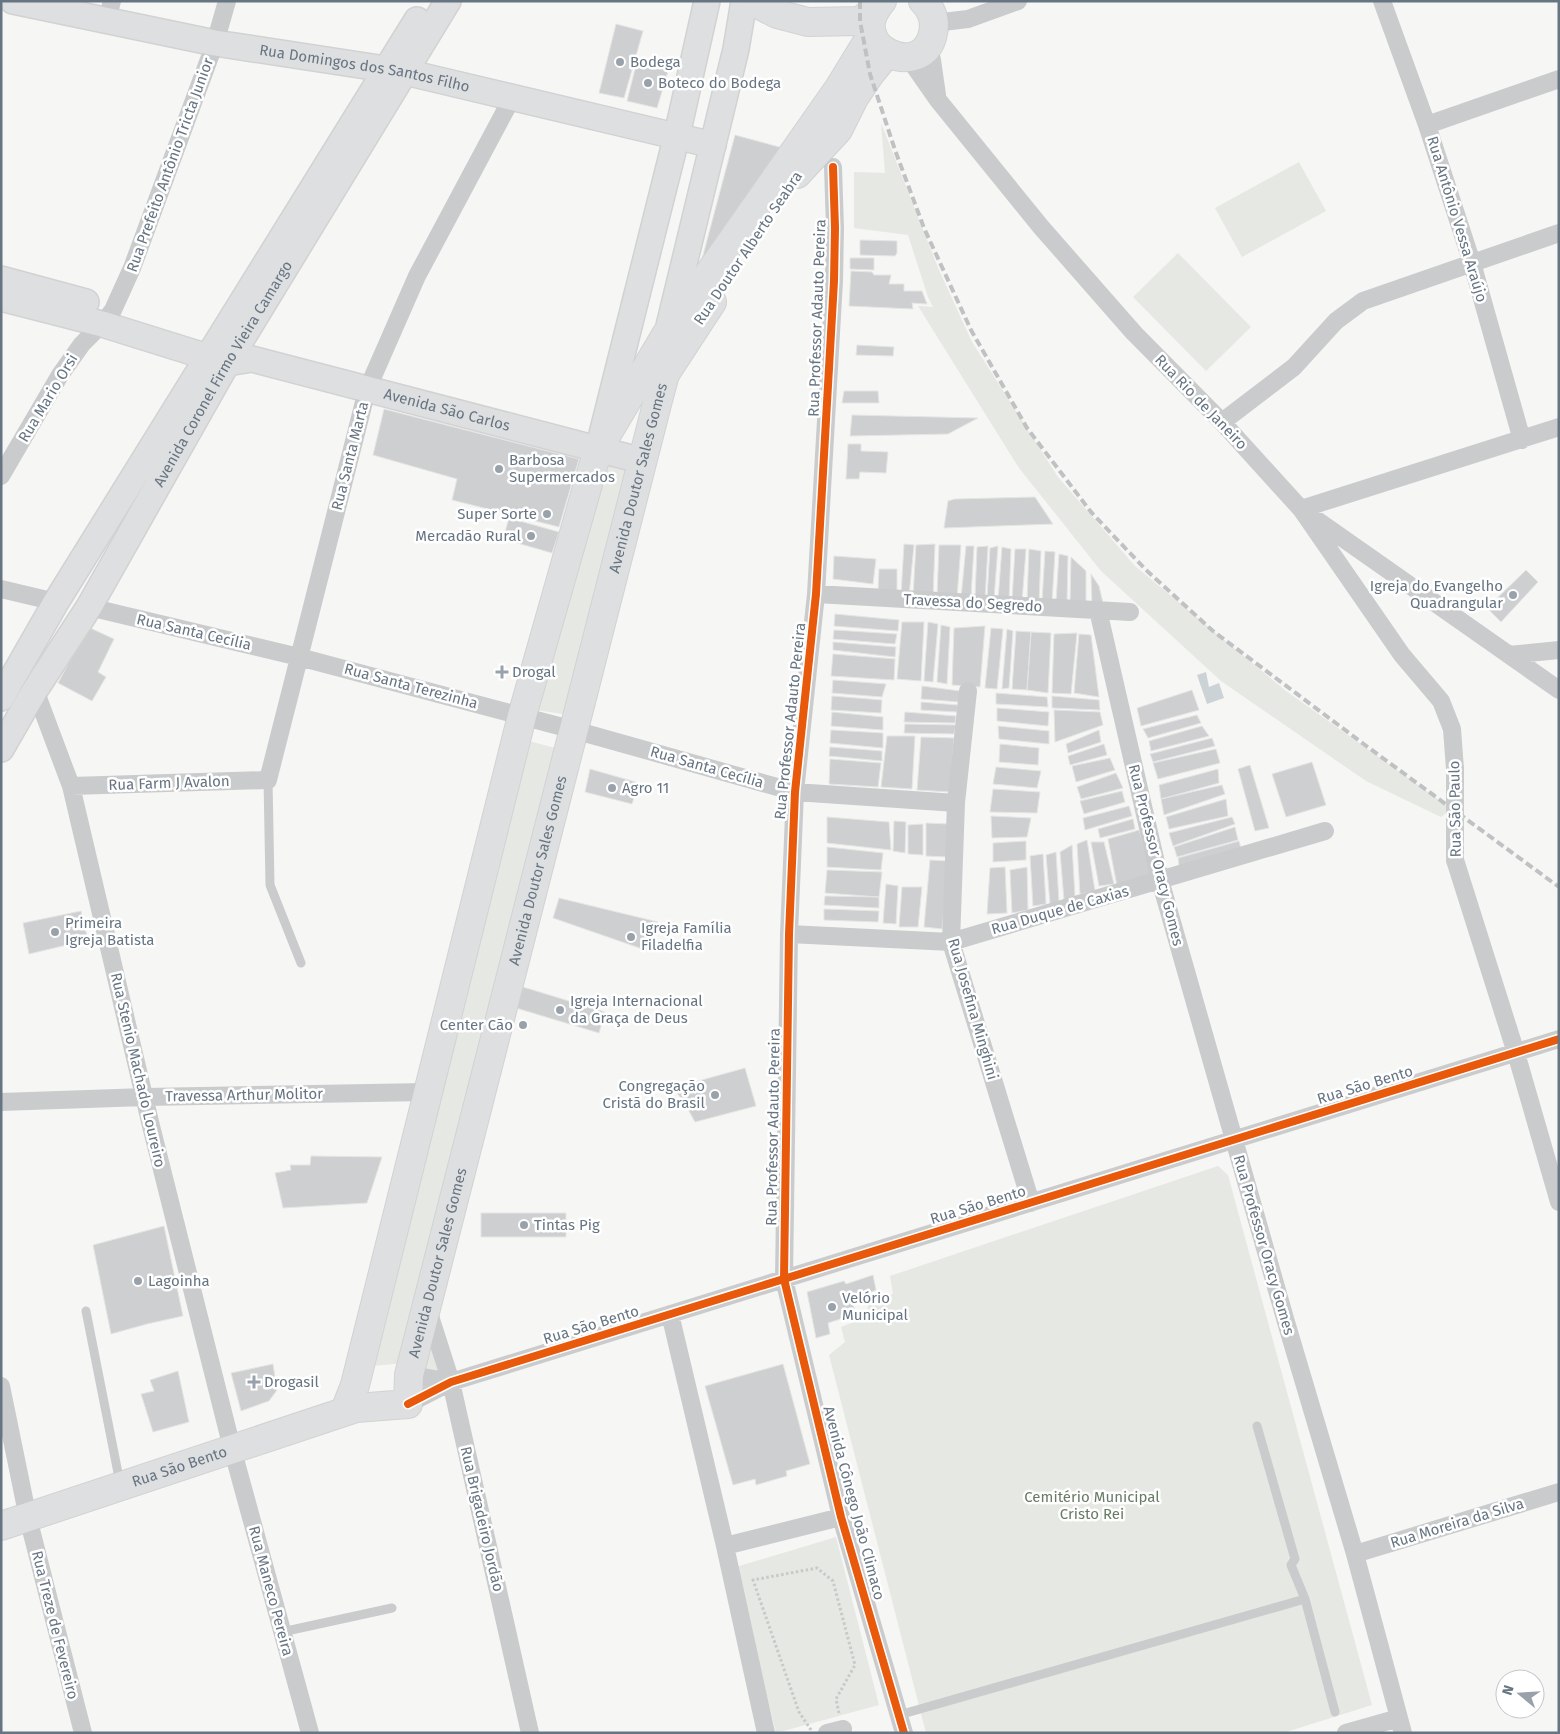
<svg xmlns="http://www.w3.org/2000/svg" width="1560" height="1734" font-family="'Fira Sans',sans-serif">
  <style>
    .green { fill: #e6e8e3 }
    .water { fill: #ccd3d6 }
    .building { fill: #cecfd0; stroke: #e5e5e4 }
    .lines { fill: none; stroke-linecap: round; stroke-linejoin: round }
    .secondary-casing { stroke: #d2d2d3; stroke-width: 28 }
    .primary-casing { stroke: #d2d2d3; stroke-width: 30 }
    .path { stroke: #c8c9ca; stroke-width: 3; stroke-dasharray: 2.5 2.5; stroke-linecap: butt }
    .service { stroke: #cacbcc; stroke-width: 9 }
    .minor { stroke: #cacbcc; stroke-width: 18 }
    .secondary { stroke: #dedfe0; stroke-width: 25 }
    .primary { stroke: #dedfe0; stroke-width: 28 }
    .rail { stroke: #c0c1c3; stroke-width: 4; stroke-dasharray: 8 4; stroke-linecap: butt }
    .minor-bridge { stroke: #cacbcc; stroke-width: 18 }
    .cycleway-casing { stroke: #fff; stroke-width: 11 }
    .cycleway { stroke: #e8590c; stroke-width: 8 }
    .poi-dot { fill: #99a2ab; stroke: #fff; stroke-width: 2 }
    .labels { text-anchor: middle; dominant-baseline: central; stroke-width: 5; stroke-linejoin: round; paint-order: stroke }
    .poi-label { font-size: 15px; fill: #677583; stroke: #fff; text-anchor: start }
    .street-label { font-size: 15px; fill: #677583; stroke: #fff }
    .park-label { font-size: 15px; fill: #697b65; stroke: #fff }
  </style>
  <rect width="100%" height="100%" fill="#f6f6f5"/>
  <path class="green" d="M881,123L939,270L972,342L1058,477L1135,566L1286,691L1452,809L1441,817L1366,781L1221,681L1101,571L1019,468L918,306L933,307L928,297L908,235L854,228V172L885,173Z
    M1299,162L1326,211L1242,257L1215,208Z
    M1178,253L1251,327L1206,371L1133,297Z
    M604,463L633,471L569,715L536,710Z
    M529,741L559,749L406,1363L371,1366Z
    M1218,1166L1228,1175L1372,1705L1283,1733H926L829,1355L845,1342L841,1327L869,1316L867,1302L893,1294L890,1276Z
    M427,1325L445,1372L416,1371Z
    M836,1537L879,1705L776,1733L736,1567Z"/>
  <path class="water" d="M1206,672L1209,687L1219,683L1224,698L1207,704L1197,675Z"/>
  <path class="building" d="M616,24L643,31L624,98L599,93Z
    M638,57L670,65L657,108L627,101Z
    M735,135L783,148L702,259Z
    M860,240L897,241V253L895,256L860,255Z
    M850,258H874V270L850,269Z
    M851,271L872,272L874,275H891L889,284H904V291H922L927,304L912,303L913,309L849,306Z
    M857,345L894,347L893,356L856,355Z
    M844,391H878L879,403H842Z
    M384,409L579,459L559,527L452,500L457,479L373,455Z
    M852,415L978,418L948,434L850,436Z
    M848,444H861V451L888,452L886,473L860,472L859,479H846Z
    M1035,497L1053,524L944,528L948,501L955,499Z
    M509,518L559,532L552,553L503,539Z
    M904,544L914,545L909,596L901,595Z
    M935,544L933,598L913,596L916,545Z
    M939,545H961L957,598L937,597Z
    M966,546H974L971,597L961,598Z
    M988,546L985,599L975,598L977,547Z
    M998,546L994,599H987L990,548Z
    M1002,547L1011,549L1009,600H998Z
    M1015,549H1026L1022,602L1012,601Z
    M1029,549L1041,551L1039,602L1027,601Z
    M1045,551L1055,552L1052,603L1042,602Z
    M1059,554L1068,556L1067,603L1056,602Z
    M834,556L876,559L873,584L833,579Z
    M1071,557L1086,571V605L1070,603Z
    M879,569H897V595L878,592Z
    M1526,570L1538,582L1501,622L1487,608Z
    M1091,574L1099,586L1104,607L1092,606Z
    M835,614L899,620L898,631L834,626Z
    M902,622H924L921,681L897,679Z
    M928,622L938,624L933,682L924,681Z
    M941,625L950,627L947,684L937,682Z
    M985,626L980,687L952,685L954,628Z
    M88,627L114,639L98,672L106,677L92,701L58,683Z
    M991,628L1003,629L997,689L985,688Z
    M1007,629L1013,631L1009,688L1002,689Z
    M834,630L897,634L895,644L833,639Z
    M1016,631L1031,632L1027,690L1012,689Z
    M1031,632L1051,633L1048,693L1027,690Z
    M1077,633L1071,694L1052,693L1054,634Z
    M1079,634L1091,635L1099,697L1074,693Z
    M833,642L896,647L895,657L833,650Z
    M833,654L895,659L894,680L831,676Z
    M833,680L886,684L882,697L832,693Z
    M922,686L960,691L959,702L921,699Z
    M1192,690L1199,710L1141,726L1137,708Z
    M996,693L1047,697L1048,707L996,704Z
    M832,696L882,700L881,713L831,710Z
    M1052,696L1099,700L1100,710L1052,708Z
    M921,702L958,705L957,712L921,710Z
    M997,708L1049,712L1048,726L997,721Z
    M1054,710L1100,712L1103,725L1055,742Z
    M832,712L883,717V730L831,726Z
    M905,712L956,716L955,723L904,722Z
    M1197,715L1201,723L1148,738L1143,729Z
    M905,724L956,725L954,734L904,733Z
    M998,726L1049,731V744L999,739Z
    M1202,726L1209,736L1151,751L1149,741Z
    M831,730L883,733V748L830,743Z
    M1099,730L1101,742L1068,753L1066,744Z
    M887,736H915L912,789L881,787Z
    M921,737L954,738L950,792L917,790Z
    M1212,738L1215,746L1153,762L1150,754Z
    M1000,744L1039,748L1038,765L999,762Z
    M1104,744L1107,755L1070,765L1068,756Z
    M830,747L882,751V761L829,756Z
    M1216,749L1220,763L1158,779L1153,763Z
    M1110,758L1115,770L1076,782L1072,766Z
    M830,759L881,763L878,787L829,784Z
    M1312,762L1326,805L1286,817L1272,774Z
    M1250,765L1269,828L1255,831L1238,769Z
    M996,767L1041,771L1037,788L993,784Z
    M590,769L639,783L632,804L585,792Z
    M1218,769L1219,783L1161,799L1159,785Z
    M1116,773L1123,788L1081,799L1077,787Z
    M1222,785L1225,794L1164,815L1161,799Z
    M993,789L1040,792L1037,813L990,812Z
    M1122,791L1125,802L1084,814L1080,801Z
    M1226,799L1228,816L1169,829L1166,817Z
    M1129,806L1132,816L1085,830L1083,818Z
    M991,816L1031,818L1027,837L992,838Z
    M827,817L889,822L891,850L827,843Z
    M1232,817L1235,824L1173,846L1169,833Z
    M1133,819L1135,829L1100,838L1098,829Z
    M894,821L906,822L905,853L893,851Z
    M926,823L949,824L948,857L926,856Z
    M923,824V855L908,854V825Z
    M1235,827L1238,840L1177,857L1174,847Z
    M1139,830L1152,875L1117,886L1108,839Z
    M1087,840L1095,891L1080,894L1077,844Z
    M1026,841V860L993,862V843Z
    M1239,841L1242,852L1180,872L1178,858Z
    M1091,842H1104L1114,884L1099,886Z
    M1072,845L1075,897L1064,900L1060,852Z
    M827,847L883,853L881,870L827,867Z
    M1056,852L1059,902L1050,904L1046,855Z
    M1043,854L1046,904L1033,906L1030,856Z
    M930,860L949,861L942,929L924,927Z
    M1005,867L1007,913L987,914L990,868Z
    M1027,867L1028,910L1012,913L1010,870Z
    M827,870L882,872L879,897L825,893Z
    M886,884L898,886L896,924L883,923Z
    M902,887H922L918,927H899Z
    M825,896L879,897V908L824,905Z
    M559,898L658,922L651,952L553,918Z
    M824,909L879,911L878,922L824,920Z
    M81,911L88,940L29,954L23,923Z
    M523,987L605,1012L599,1033L516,1008Z
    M745,1068L756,1106L695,1122L684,1102L673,1088Z
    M311,1156L382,1157L367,1203L283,1208L275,1173L291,1170L290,1165H310Z
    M481,1213H566V1237H481Z
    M164,1226L183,1316L147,1324L111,1334L93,1245Z
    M873,1275L876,1290L852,1301L856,1314L828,1323L830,1334L816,1338L807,1292L844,1281L846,1284Z
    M273,1364L277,1390L269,1401L241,1411L231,1373Z
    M783,1364L810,1464L786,1471L787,1476L756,1485L755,1479L733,1485L705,1386Z
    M178,1371L189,1422L153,1432L141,1394L154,1391L150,1380Z"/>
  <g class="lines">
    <defs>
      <g id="secondary">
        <path id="s1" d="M13,1L215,43L405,72L713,145"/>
        <path d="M1,279L86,302"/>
        <path id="s2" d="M1,298L102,324L227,363L252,359L643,461"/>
        <path d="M668,330L736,49L744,1"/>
        <path d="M602,434L677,135L707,1"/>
        <path d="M1,698L56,602L417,20"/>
        <path id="s3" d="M1,749L35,690L89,607L227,363L448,1"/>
      </g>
      <g id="primary">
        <path d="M752,1L777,14L808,22L860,21L876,9"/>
        <path d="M882,1C841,47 924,83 933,33C936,20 932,10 923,1"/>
        <path d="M797,174L838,130L854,98L870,74L887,53"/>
        <path d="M665,374L712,302"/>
        <path d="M345,1411L355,1385L522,716L598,449L666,335L839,88L872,34"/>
        <path id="s4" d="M1,1526L356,1408L408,1404L409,1375L657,404L665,374L666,335"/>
      </g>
    </defs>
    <use href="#secondary" class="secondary-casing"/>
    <use href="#primary" class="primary-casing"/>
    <path class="path" d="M811,1730L799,1712L753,1580L817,1568L833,1581L855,1665L836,1699L839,1713"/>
    <path class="service" d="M268,780L270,885L301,963
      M86,1311L120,1483
      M1257,1426L1295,1559L1291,1565L1305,1599L1335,1712
      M282,1632L392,1608
      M899,1715L1305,1599"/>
    <path class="minor" d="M1382,1L1427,125L1472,263L1522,440
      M107,20L112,1
      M934,23L968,19L1018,1
      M928,45L932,60L937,95
      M908,57L938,100L1041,227L1134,333L1222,422L1301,509L1559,690
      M1427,125L1559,79
      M833,167L835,228L834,281L816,594L795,792L789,934L784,1279L841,1517L904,1733
      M1222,422L1294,367L1336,321L1363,301L1559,233
      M1,476L60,375L82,344L102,324L113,310L132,268L215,43L227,1
      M1,589L56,602
      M816,594L1130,612
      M89,607L299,657L574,730L795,792L956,803
      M1098,610L1160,880L1286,1322L1355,1554L1403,1733
      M1509,655L1559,650
      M13,679L35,690L71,786L151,1126L232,1448L310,1733
      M968,691L956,803L951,942L1031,1203
      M1455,769L1452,729L1441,701L1402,655L1301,509L1559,427
      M71,786L268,780L367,390L417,276L512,98
      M1455,860L1516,1053L1559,1202
      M789,934L951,942L1325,831
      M1,1102L145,1097L427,1092
      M427,1307L451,1382L530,1733
      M670,1314L725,1546L766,1733
      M409,1375L451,1382
      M1,1386L28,1518L83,1733
      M408,1404L451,1382L1559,1039
      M725,1546L841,1517
      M1355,1554L1559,1492
      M827,1733L843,1729
      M1346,1733L1399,1718"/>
    <use href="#secondary" class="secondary"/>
    <use href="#primary" class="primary"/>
    <path class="rail" d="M860,1V21L870,74L895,150L924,228L971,330L1027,428L1091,512L1146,570L1213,631L1365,745L1559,887"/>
    <path class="minor-bridge" d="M1455,860V769"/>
    <defs>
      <path id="cycleway" d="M833,167L835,228L834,281L816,594L795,792L789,934L784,1279L841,1517L904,1733
        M408,1404L451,1382L1559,1039"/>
    </defs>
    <use href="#cycleway" class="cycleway-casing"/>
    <use href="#cycleway" class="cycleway"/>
  </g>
  <g class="poi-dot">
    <circle cx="620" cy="62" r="5"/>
    <circle cx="648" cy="83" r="5"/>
    <circle cx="499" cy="469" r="5"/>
    <circle cx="547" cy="514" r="5"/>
    <circle cx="531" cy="536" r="5"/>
    <circle cx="1513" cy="595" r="5"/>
    <path d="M499.5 664.5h5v5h5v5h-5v5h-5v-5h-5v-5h5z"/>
    <circle cx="612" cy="788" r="5"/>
    <circle cx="55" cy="932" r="5"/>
    <circle cx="631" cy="937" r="5"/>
    <circle cx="560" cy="1010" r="5"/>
    <circle cx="523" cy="1025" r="5"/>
    <circle cx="715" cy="1095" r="5"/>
    <circle cx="524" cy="1225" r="5"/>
    <circle cx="138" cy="1281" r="5"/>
    <circle cx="832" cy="1307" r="5"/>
    <path d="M251.5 1374.5h5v5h5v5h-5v5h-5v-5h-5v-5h5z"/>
  </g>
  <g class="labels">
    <g class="poi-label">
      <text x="630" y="62">Bodega</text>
      <text x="658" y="83">Boteco do Bodega</text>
      <text x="509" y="460">Barbosa<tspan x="509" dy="17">Supermercados</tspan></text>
      <text x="537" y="514" text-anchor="end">Super Sorte</text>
      <text x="521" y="536" text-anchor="end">Mercadão Rural</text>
      <text x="1503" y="586" text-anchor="end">Igreja do Evangelho<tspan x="1503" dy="17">Quadrangular</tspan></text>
      <text x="512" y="672">Drogal</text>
      <text x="622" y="788">Agro 11</text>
      <text x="65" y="923">Primeira<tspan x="65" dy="17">Igreja Batista</tspan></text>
      <text x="641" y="928">Igreja Família<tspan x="641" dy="17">Filadelfia</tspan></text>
      <text x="570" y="1001">Igreja Internacional<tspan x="570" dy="17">da Graça de Deus</tspan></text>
      <text x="513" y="1025" text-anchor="end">Center Cão</text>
      <text x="705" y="1086" text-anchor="end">Congregação<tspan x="705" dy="17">Cristã do Brasil</tspan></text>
      <text x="534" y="1225">Tintas Pig</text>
      <text x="148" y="1281">Lagoinha</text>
      <text x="842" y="1298">Velório<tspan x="842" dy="17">Municipal</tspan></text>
      <text x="264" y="1382">Drogasil</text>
    </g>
    <g class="street-label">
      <text stroke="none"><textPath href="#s1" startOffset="358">Rua Domingos dos Santos Filho</textPath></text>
      <text transform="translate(170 165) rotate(-70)">Rua Prefeito Antônio Tricta Junior</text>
      <text transform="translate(1457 219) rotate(73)">Rua Antônio Vessa Araújo</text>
      <text transform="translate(748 248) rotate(-56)">Rua Doutor Alberto Seabra</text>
      <text transform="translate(817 318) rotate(-88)">Rua Professor Adauto Pereira</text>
      <text stroke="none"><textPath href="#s3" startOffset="436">Avenida Coronel Firmo Vieira Camargo</textPath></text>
      <text transform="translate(48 398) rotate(-59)">Rua Mario Orsi</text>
      <text transform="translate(1201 402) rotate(46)">Rua Rio de Janeiro</text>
      <text stroke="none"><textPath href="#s2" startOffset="462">Avenida São Carlos</textPath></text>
      <text transform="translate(350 456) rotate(-76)">Rua Santa Marta</text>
      <text stroke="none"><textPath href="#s4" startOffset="1381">Avenida Doutor Sales Gomes</textPath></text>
      <text transform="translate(973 603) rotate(3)">Travessa do Segredo</text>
      <text transform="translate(194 632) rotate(13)">Rua Santa Cecília</text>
      <text transform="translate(411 686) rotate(15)">Rua Santa Terezinha</text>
      <text transform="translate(790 721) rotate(-84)">Rua Professor Adauto Pereira</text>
      <text transform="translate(707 767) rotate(16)">Rua Santa Cecília</text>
      <text transform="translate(169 783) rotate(-2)">Rua Farm J Avalon</text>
      <text transform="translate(1455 809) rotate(-91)">Rua São Paulo</text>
      <text transform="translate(1156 855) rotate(76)">Rua Professor Oracy Gomes</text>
      <text stroke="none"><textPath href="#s4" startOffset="976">Avenida Doutor Sales Gomes</textPath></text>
      <text transform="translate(1060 910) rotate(-16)">Rua Duque de Caxias</text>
      <text transform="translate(973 1009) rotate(74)">Rua Josefina Minghini</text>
      <text transform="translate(138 1070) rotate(77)">Rua Stenio Machado Loureiro</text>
      <text transform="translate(1365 1085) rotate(-17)">Rua São Bento</text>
      <text transform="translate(244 1095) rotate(-1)">Travessa Arthur Molitor</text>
      <text transform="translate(773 1127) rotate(-89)">Rua Professor Adauto Pereira</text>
      <text transform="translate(978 1205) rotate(-17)">Rua São Bento</text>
      <text transform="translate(1264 1245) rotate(74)">Rua Professor Oracy Gomes</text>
      <text stroke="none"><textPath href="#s4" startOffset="571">Avenida Doutor Sales Gomes</textPath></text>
      <text transform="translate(591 1325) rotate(-17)">Rua São Bento</text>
      <text stroke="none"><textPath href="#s4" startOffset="188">Rua São Bento</textPath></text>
      <text transform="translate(854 1503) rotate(75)">Avenida Cônego João Climaco</text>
      <text transform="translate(482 1519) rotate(77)">Rua Brigadeiro Jordão</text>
      <text transform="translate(1457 1523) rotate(-17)">Rua Moreira da Silva</text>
      <text transform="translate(271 1591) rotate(75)">Rua Maneco Pereira</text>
      <text transform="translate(55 1625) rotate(76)">Rua Treze de Fevereiro</text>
    </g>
    <g class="park-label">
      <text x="1092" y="1497">Cemitério Municipal<tspan x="1092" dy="17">Cristo Rei</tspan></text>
    </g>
  </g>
  <rect width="1560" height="1734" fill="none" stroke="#677583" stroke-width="5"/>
  <g transform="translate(1520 1694) rotate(288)"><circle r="24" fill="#ffffff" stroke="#c2c8cd"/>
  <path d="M0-4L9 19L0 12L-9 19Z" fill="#99a2ab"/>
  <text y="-8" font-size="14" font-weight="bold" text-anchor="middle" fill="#677583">N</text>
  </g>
</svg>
